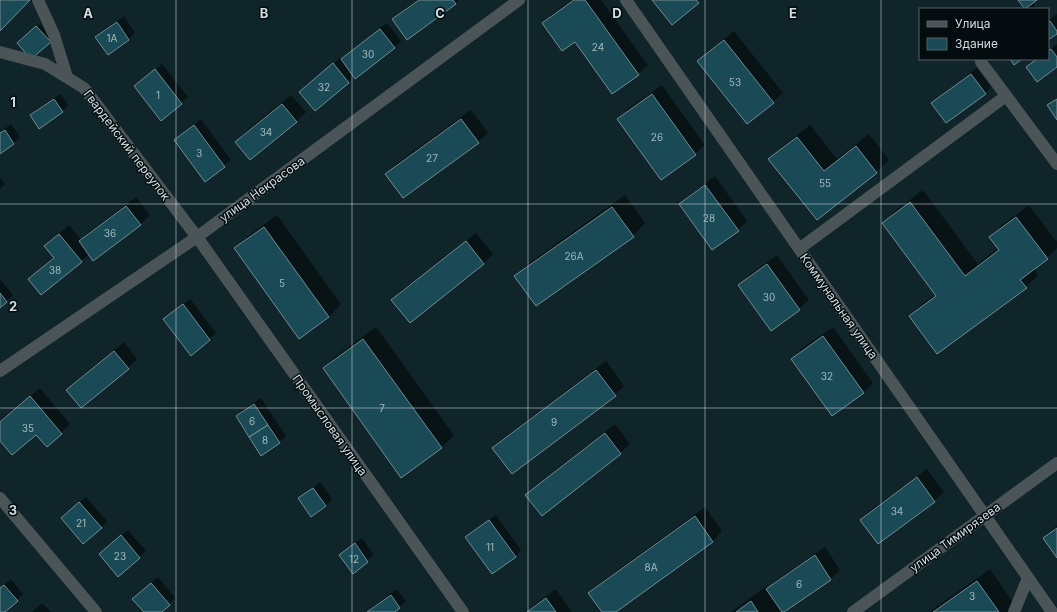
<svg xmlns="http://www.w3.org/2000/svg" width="1057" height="612" font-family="Inter,sans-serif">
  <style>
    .shadow { fill: #0007 }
    .building { fill: #194a55; stroke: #748b92 }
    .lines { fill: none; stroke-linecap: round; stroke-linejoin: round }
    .minor { stroke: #4b5457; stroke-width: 12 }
    .grid { fill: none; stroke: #d1dee1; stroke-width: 1; stroke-opacity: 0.55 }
    .labels { text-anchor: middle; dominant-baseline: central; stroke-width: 3; stroke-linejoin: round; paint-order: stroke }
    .number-label { font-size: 10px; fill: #a3b9be }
    .street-label { font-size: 12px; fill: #d1dee1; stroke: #050c0f }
    .grid-label { font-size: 13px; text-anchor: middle; font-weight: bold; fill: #d1dee1; stroke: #050c0f; stroke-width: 3; stroke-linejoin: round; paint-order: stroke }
  </style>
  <rect width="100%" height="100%" fill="#0f252a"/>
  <path class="shadow" d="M417,0H459L455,4L394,20L403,10Z
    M572,0H601L648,65L638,74L543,24L552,14Z
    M1020,0H1035L1032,2L1036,9H1019L1024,6Z
    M1057,14V32L1048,39V21Z
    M124,16L135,33L129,39L108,54L96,37L103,31Z
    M387,23L401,41L395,47L354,76L348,82L300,92L340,58L341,60L348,53Z
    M40,24L53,39L50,42L21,40Z
    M734,31L783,93L773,102L698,61L708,52Z
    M1057,44V66L1027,67L1037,59H1048V51Z
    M162,64L188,97L161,120L135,86Z
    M977,68L991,87L985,94L932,103L939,97Z
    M662,85L705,145L695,154L619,119L628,109Z
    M60,94L68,105L62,112L31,116L37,109Z
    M291,95L306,112L296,122L236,142L245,132Z
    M471,110L488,133L478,142L387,174L396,164Z
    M201,119L231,160L205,180L175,140Z
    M11,124L20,137L14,143L0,153V132Z
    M810,125L837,159L869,134L889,160L876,172L817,219L770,159L782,147Z
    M715,176L747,221L738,230L680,204L690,195Z
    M0,178L5,184L0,189Z
    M923,190L978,264L998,248L990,237L1002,225L1029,205L1056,241L1057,240V248L1047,258L1034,268L1038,275L1026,287L910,316L922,304L936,294L883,224L895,211Z
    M625,195L645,223L633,236L516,276L528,264Z
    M136,197L150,215L140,225L89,254L81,261L30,279L54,257L45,246L69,225L81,240L89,232Z
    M277,215L341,304L329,317L235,248L248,236Z
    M476,233L493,254L483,264L393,300L402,290Z
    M777,255L809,300L799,309L740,285L749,275Z
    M0,279L13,295L0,307Z
    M190,299L216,333L191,354L164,319Z
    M376,327L454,435L441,448L324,368L336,356Z
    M833,327L873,383L863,393L792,359L801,349Z
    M124,342L137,359L128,368L68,390L77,380Z
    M606,361L624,386L615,395L494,448L503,439Z
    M40,388L70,424L61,433H37L0,440V421Z
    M261,398L286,436L280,442L262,454L237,416L243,410Z
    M615,424L630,444L620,453L542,515L527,495L536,486Z
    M927,469L944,492L934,501L861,520L871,510Z
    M320,482L332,499L326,506L312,516L300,498Z
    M86,497L107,521L101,528L68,512Z
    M705,507L722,531L713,541L614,612H603L589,593L599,584Z
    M496,515L521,550L515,557L467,538L473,531Z
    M1057,525V556L1044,538Z
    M128,530L146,551L118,575L106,548Z
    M362,538L374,555L353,572L340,555Z
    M825,547L840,570L831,579L786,610L787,612H731L768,585L769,587L777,580Z
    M990,569L1015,605L1009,612H929Z
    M158,577L175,598L160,612H145L140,592Z
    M11,579L23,594L4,612H0V588Z
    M397,589L406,601L399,608L393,612H366Z
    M556,589L572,612H527L534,605Z
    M42,603L51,612H32Z"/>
  <path class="building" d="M0,0H30L0,31Z
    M419,0H453L456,4L407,40L392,19Z
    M574,0H585L639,75L612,94L575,42L562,51L542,23Z
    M652,0H696L699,3L672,25Z
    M1018,0H1037L1025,9Z
    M1050,21L1057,31V34L1048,40V23Z
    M117,22L129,40L108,55L95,37Z
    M36,26L51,42L31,59L17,43Z
    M380,29L395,48L355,79L341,59Z
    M724,40L774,103L747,124L697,61Z
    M1051,49L1057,57V67L1037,82L1026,67L1037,59H1048V51Z
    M1010,59H1022L1014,65Z
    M333,63L349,83L315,111L299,92Z
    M155,69L182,104L161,121L134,86Z
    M971,74L986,94L946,123L931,103Z
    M652,94L696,155L661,180L617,119Z
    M54,99L63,112L39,129L30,115Z
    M1057,99V120L1047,105Z
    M282,104L297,122L250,160L235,142Z
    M461,119L479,143L403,198L385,174Z
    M194,125L225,167L205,182L174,140Z
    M5,130L14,144L0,154V133Z
    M797,137L824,171L856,146L877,173L817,220L768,159Z
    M705,185L739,231L712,250L679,204Z
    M910,202L965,276L999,250L989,237L1016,217L1048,259L1020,280L1027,288L937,354L909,316L936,296L882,223Z
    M126,206L141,225L93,261L79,241Z
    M612,207L634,237L536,306L514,276Z
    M264,227L329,317L299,339L234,248Z
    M59,234L82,262L41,295L28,279L54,258L44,246Z
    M466,241L484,264L410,323L391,300Z
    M767,264L800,310L771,331L738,285Z
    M0,293L7,302L0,308Z
    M183,304L210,340L191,356L163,319Z
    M823,336L864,393L832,416L791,359Z
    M363,339L442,448L401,478L323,368Z
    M114,351L129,369L81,408L66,390Z
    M596,370L616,396L512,474L492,448Z
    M30,396L62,434L47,447L36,435L12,455L0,441V422Z
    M254,404L268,425L249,437L236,416Z
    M268,425L280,443L261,456L249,437Z
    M605,433L621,454L542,516L525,495Z
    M917,477L935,502L878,544L860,520Z
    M313,488L326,506L311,517L298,498Z
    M79,502L102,528L83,544L61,518Z
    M695,516L713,542L616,612H602L588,593Z
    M489,520L516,557L492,574L465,537Z
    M1057,528V558L1043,538Z
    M121,535L140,558L118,577L99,554Z
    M355,543L368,562L353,574L339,555Z
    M815,555L831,580L784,612H782L766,589Z
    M977,581L999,612H933Z
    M151,583L170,605L162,612H144L132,599Z
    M4,585L18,601L5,612H0V588Z
    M391,595L400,608L395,612H367Z
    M546,598L556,612H527Z
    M751,601L758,612H736Z"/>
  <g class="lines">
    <path class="minor" d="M38,0L54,35L67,77
      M626,0L1052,612
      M0,52L45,64L84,88L197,237L463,612
      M981,62L1057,164
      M799,249L1006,96
      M0,371L197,237L519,0
      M0,498L96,612
      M853,612L1057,463
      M1014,612L1028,578"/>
  </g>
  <path class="grid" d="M176,0V612M352,0V612M528,0V612M705,0V612M881,0V612M0,204H1057M0,408H1057"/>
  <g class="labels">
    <g class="number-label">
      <text x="112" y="38">1А</text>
      <text x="598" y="47">24</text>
      <text x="368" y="54">30</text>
      <text x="735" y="82">53</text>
      <text x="324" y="87">32</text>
      <text x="158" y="95">1</text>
      <text x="266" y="132">34</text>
      <text x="657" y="137">26</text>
      <text x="199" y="153">3</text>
      <text x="432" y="158">27</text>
      <text x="825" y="183">55</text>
      <text x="709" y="218">28</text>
      <text x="110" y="233">36</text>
      <text x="574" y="256">26А</text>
      <text x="55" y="270">38</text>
      <text x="282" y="283">5</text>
      <text x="769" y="297">30</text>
      <text x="827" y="376">32</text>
      <text x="382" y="408">7</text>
      <text x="252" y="421">6</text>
      <text x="554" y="422">9</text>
      <text x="28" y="428">35</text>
      <text x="265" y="440">8</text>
      <text x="897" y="511">34</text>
      <text x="81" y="523">21</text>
      <text x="490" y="547">11</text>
      <text x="120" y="556">23</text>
      <text x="354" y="559">12</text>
      <text x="651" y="567">8А</text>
      <text x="799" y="584">6</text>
      <text x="972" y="596">3</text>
    </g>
    <g class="street-label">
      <text transform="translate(127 145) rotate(53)">Гвардейский переулок</text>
      <text transform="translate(262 189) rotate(-36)">улица Некрасова</text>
      <text transform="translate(839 306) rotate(55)">Коммунальная улица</text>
      <text transform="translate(330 425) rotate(55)">Промысловая улица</text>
      <text transform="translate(955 537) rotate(-36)">улица Тимирязева</text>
    </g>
  </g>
  <g class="grid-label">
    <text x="88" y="18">A</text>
    <text x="264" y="18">B</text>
    <text x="440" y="18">C</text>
    <text x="617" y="18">D</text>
    <text x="793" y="18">E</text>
    <text x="13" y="107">1</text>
    <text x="13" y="311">2</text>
    <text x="13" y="515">3</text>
  </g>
  <rect x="919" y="8" width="130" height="52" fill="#050c0f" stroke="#576063"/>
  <rect x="927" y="21" width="20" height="6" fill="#4b5457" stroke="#576063"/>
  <text x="955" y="28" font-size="12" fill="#d1dee1">Улица</text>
  <rect x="927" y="38" width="20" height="12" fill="#194a55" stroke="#576063"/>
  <text x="955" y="48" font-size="12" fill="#d1dee1">Здание</text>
</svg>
